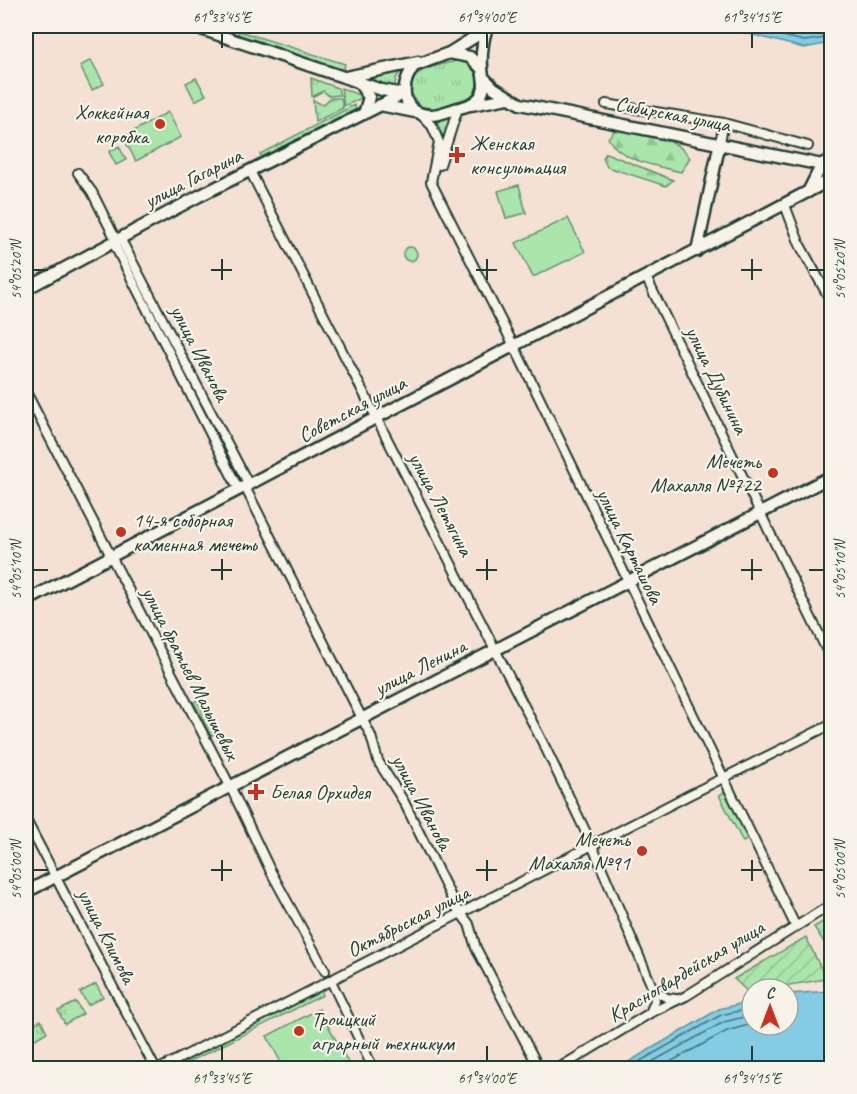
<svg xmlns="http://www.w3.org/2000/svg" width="857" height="1094" font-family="Caveat,sans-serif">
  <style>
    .grass { fill: url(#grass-tufts); stroke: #649170; stroke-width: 1.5 }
    .forest { fill: url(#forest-firs); stroke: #649170; stroke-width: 1.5 }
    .park { fill: #aae5ab; stroke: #649170; stroke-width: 1.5 }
    .garden { fill: url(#garden-furrows); stroke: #649170; stroke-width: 1.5 }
    .water { fill: #83cce4; stroke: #5b939e; stroke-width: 1.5 }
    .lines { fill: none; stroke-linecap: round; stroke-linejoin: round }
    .shore { stroke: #47767a; stroke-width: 1.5 }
    .street-casing { stroke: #1f3d34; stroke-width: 12 }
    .secondary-casing { stroke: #1f3d34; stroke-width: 15 }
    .street { stroke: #f7f3e8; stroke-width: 8 }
    .secondary { stroke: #f7f3e8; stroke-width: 10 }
    .ticks { fill: none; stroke: #1f3d34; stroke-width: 2 }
    .poi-dot { fill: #c8321e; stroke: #f7f3e8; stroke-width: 2 }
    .labels { text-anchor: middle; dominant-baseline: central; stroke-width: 4.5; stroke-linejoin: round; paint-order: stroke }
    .poi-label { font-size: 21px; fill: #1f3d34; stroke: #f7f3e8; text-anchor: start }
    .street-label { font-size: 21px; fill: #1f3d34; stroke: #f7f3e8 }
    .neatline { fill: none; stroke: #1f3d34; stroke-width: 2 }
    .ticks-label { font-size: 15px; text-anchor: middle; fill: #1f3d34 }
  </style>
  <defs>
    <pattern id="grass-tufts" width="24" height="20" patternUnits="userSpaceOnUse" patternTransform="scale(1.5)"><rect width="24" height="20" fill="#aae5ab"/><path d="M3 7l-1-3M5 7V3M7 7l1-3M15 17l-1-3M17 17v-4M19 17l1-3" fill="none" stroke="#92c594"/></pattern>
    <pattern id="forest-firs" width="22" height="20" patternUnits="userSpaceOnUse" patternTransform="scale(1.5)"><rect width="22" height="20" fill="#aae5ab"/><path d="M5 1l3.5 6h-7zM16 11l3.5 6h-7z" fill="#92c594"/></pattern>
    <pattern id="garden-furrows" width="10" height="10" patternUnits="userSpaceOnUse" patternTransform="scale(1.5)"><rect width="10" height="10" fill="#aae5ab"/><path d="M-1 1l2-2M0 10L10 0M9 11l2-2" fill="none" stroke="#92c594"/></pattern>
  </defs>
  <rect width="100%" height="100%" fill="#f5e1d3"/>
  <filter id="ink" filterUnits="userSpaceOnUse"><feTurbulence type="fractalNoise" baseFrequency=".0167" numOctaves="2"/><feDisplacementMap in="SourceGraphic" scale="12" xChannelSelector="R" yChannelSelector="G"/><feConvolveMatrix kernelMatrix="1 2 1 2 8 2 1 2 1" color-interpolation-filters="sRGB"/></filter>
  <g filter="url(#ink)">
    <path class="grass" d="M239,31L345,64L343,71L237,37Z
      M456,61C475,62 483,80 472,96L434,109L419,106L410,91C412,67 437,66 456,61Z
      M404,66L396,78L394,92L356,79Z
      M311,78L338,88L340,95L329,96L323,91L312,97Z
      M341,88L364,97L344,106Z
      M330,98H341L343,108L315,122L313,100L323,105Z
      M354,105L356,109L262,158L260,154Z
      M452,118L444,142L442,134L432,124Z
      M197,700L214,734L211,736L194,702Z
      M321,991L323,995L177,1068H170Z
      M76,1002L83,1014L65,1024L58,1011Z
      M41,1020L47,1032L30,1042L26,1028Z"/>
    <path class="forest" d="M623,130C647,135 676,136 690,158L681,172C657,166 620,161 608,138L614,131Z
      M606,153L673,180L666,186L607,167L603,158Z"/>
    <path class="park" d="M91,60L104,84L92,90L80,66Z
      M196,78L206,95L195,101L186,83Z
      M168,112L181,137L136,161L123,137Z
      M119,146L126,160L116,165L109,152Z
      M519,185L526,213L506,218L498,191Z
      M568,218L585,252L533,277L516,243Z
      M403 254a7 7 0 1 1 14 0a7 7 0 1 1-14 0Z
      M725,792L749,839L743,842L719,795Z
      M96,984L103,997L88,1005L80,992Z
      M319,1009L351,1068H284L267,1036Z"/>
    <path class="garden" d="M831,917V953L814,927Z
      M806,937L826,979L748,992L734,979Z"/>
    <path class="water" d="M718,26H831V43L804,48Z
      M831,991V1068H618L719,1009L752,1001V1025H788V994Z"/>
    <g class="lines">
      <path class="shore" d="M741,26L804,41L832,37
        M770,26L804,34L832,29
        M628,1068L721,1015L752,1008
        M641,1068L724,1022L752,1015
        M659,1068L727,1031L752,1024"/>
      <defs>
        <path id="street" d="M606,104L724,123L808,146
          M419,113L432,126L439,142L431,182L519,356L795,925
          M720,142L724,123
          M440,165L458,108
          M250,171L546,749L592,845L653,989L667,998L676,999
          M78,173L92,192L116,240
          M785,205L800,245L832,303
          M120,238L249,485
          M113,242L239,490
          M646,277L832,661
          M26,392L230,786L270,870L325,971
          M245,487L371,736L378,761L404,802L456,907L469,924L476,948L539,1068
          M26,820L155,1068
          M331,981L373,1068
          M650,1013L655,1001L653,989
          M161,1068L689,795L832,724
          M559,1068L650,1013L686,996L832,904"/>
        <path id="secondary" d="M192,26L382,90L403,94
          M486,30L449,53L414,66C400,84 400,112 428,115C437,116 446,112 455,109C464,107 473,105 479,98C488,87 482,78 482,67C481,55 483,36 488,26
          M449,53L470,57L481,68
          M346,77L418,62
          M484,78L494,88L520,104L832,167
          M359,83L369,97L364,114
          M380,105L415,112
          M471,105L508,98
          M808,192L822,164L828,161
          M697,251L720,142
          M26,289L199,196L403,94
          M26,601L832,179
          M26,892L832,476"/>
      </defs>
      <use href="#street" class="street-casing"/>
      <use href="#secondary" class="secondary-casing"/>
      <use href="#street" class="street"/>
      <use href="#secondary" class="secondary"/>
    </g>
  </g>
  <path class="ticks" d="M222,33V48M487,33V48M752,33V48M222,259V280M487,259V280M752,259V280M33,270H48M211,270H232M476,270H497M741,270H762M809,270H824M222,559V580M487,559V580M752,559V580M33,570H48M211,570H232M476,570H497M741,570H762M809,570H824M222,860V881M487,860V881M752,860V881M33,870H48M211,870H232M476,870H497M741,870H762M809,870H824M222,1046V1061M487,1046V1061M752,1046V1061"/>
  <g class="poi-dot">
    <circle cx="160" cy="124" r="6"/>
    <path d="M454 146h6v6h6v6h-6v6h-6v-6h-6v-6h6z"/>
    <circle cx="773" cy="473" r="6"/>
    <circle cx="121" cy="532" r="6"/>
    <path d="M253 783h6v6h6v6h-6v6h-6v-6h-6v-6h6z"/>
    <circle cx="642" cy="851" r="6"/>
    <circle cx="299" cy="1031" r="6"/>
  </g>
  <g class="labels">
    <g class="poi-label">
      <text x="148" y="112" text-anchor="end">Хоккейная<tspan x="148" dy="24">коробка</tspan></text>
      <text x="470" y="143">Женская<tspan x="470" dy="24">консультация</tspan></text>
      <text x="761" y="461" text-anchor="end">Мечеть<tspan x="761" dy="24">Махалля №722</tspan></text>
      <text x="133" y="520">14-я соборная<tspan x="133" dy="24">каменная мечеть</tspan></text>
      <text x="270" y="792">Белая Орхидея</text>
      <text x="630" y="839" text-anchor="end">Мечеть<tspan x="630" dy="24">Махалля №91</tspan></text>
      <text x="311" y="1019">Троицкий<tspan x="311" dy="24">аграрный техникум</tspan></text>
    </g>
    <g class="street-label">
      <text transform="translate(673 114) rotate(11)">Сибирская улица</text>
      <text transform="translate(193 178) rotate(-27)">улица Гагарина</text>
      <text transform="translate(200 353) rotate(63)">улица Иванова</text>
      <text transform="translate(717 380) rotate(64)">улица Дубинина</text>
      <text transform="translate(352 409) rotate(-28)">Советская улица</text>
      <text transform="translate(441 504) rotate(62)">улица Летягина</text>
      <text transform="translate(630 546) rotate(64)">улица Карташова</text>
      <text transform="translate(420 667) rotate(-27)">улица Ленина</text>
      <text transform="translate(191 673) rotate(63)">улица братьев Малышевых</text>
      <text transform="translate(422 802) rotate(62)">улица Иванова</text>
      <text transform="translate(408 921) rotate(-27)">Октябрьская улица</text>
      <text transform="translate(107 936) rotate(63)">улица Климова</text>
      <text transform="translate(686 971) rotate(-31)">Красногвардейская улица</text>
    </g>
  </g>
  <rect width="857" height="1094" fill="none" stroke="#f7f3e8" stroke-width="66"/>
  <g transform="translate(770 1007)"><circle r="28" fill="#f7f3e8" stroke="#a1aaa0" stroke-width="1.5"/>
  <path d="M0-4.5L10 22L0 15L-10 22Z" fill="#c8321e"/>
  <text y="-9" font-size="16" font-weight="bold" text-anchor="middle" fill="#1f3d34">С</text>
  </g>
  <rect x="33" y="33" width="791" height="1028" class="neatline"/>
  <g class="ticks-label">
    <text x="222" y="22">61°33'45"E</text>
    <text x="487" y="22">61°34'00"E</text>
    <text x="752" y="22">61°34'15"E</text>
    <text transform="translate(16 270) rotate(-90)" y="5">54°05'20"N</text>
    <text transform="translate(840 270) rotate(-90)" y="5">54°05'20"N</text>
    <text transform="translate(16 570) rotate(-90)" y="5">54°05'10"N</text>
    <text transform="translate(840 570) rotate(-90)" y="5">54°05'10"N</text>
    <text transform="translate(16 870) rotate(-90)" y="5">54°05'00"N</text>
    <text transform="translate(840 870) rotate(-90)" y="5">54°05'00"N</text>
    <text x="222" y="1083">61°33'45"E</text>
    <text x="487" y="1083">61°34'00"E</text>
    <text x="752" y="1083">61°34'15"E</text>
  </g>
</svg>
